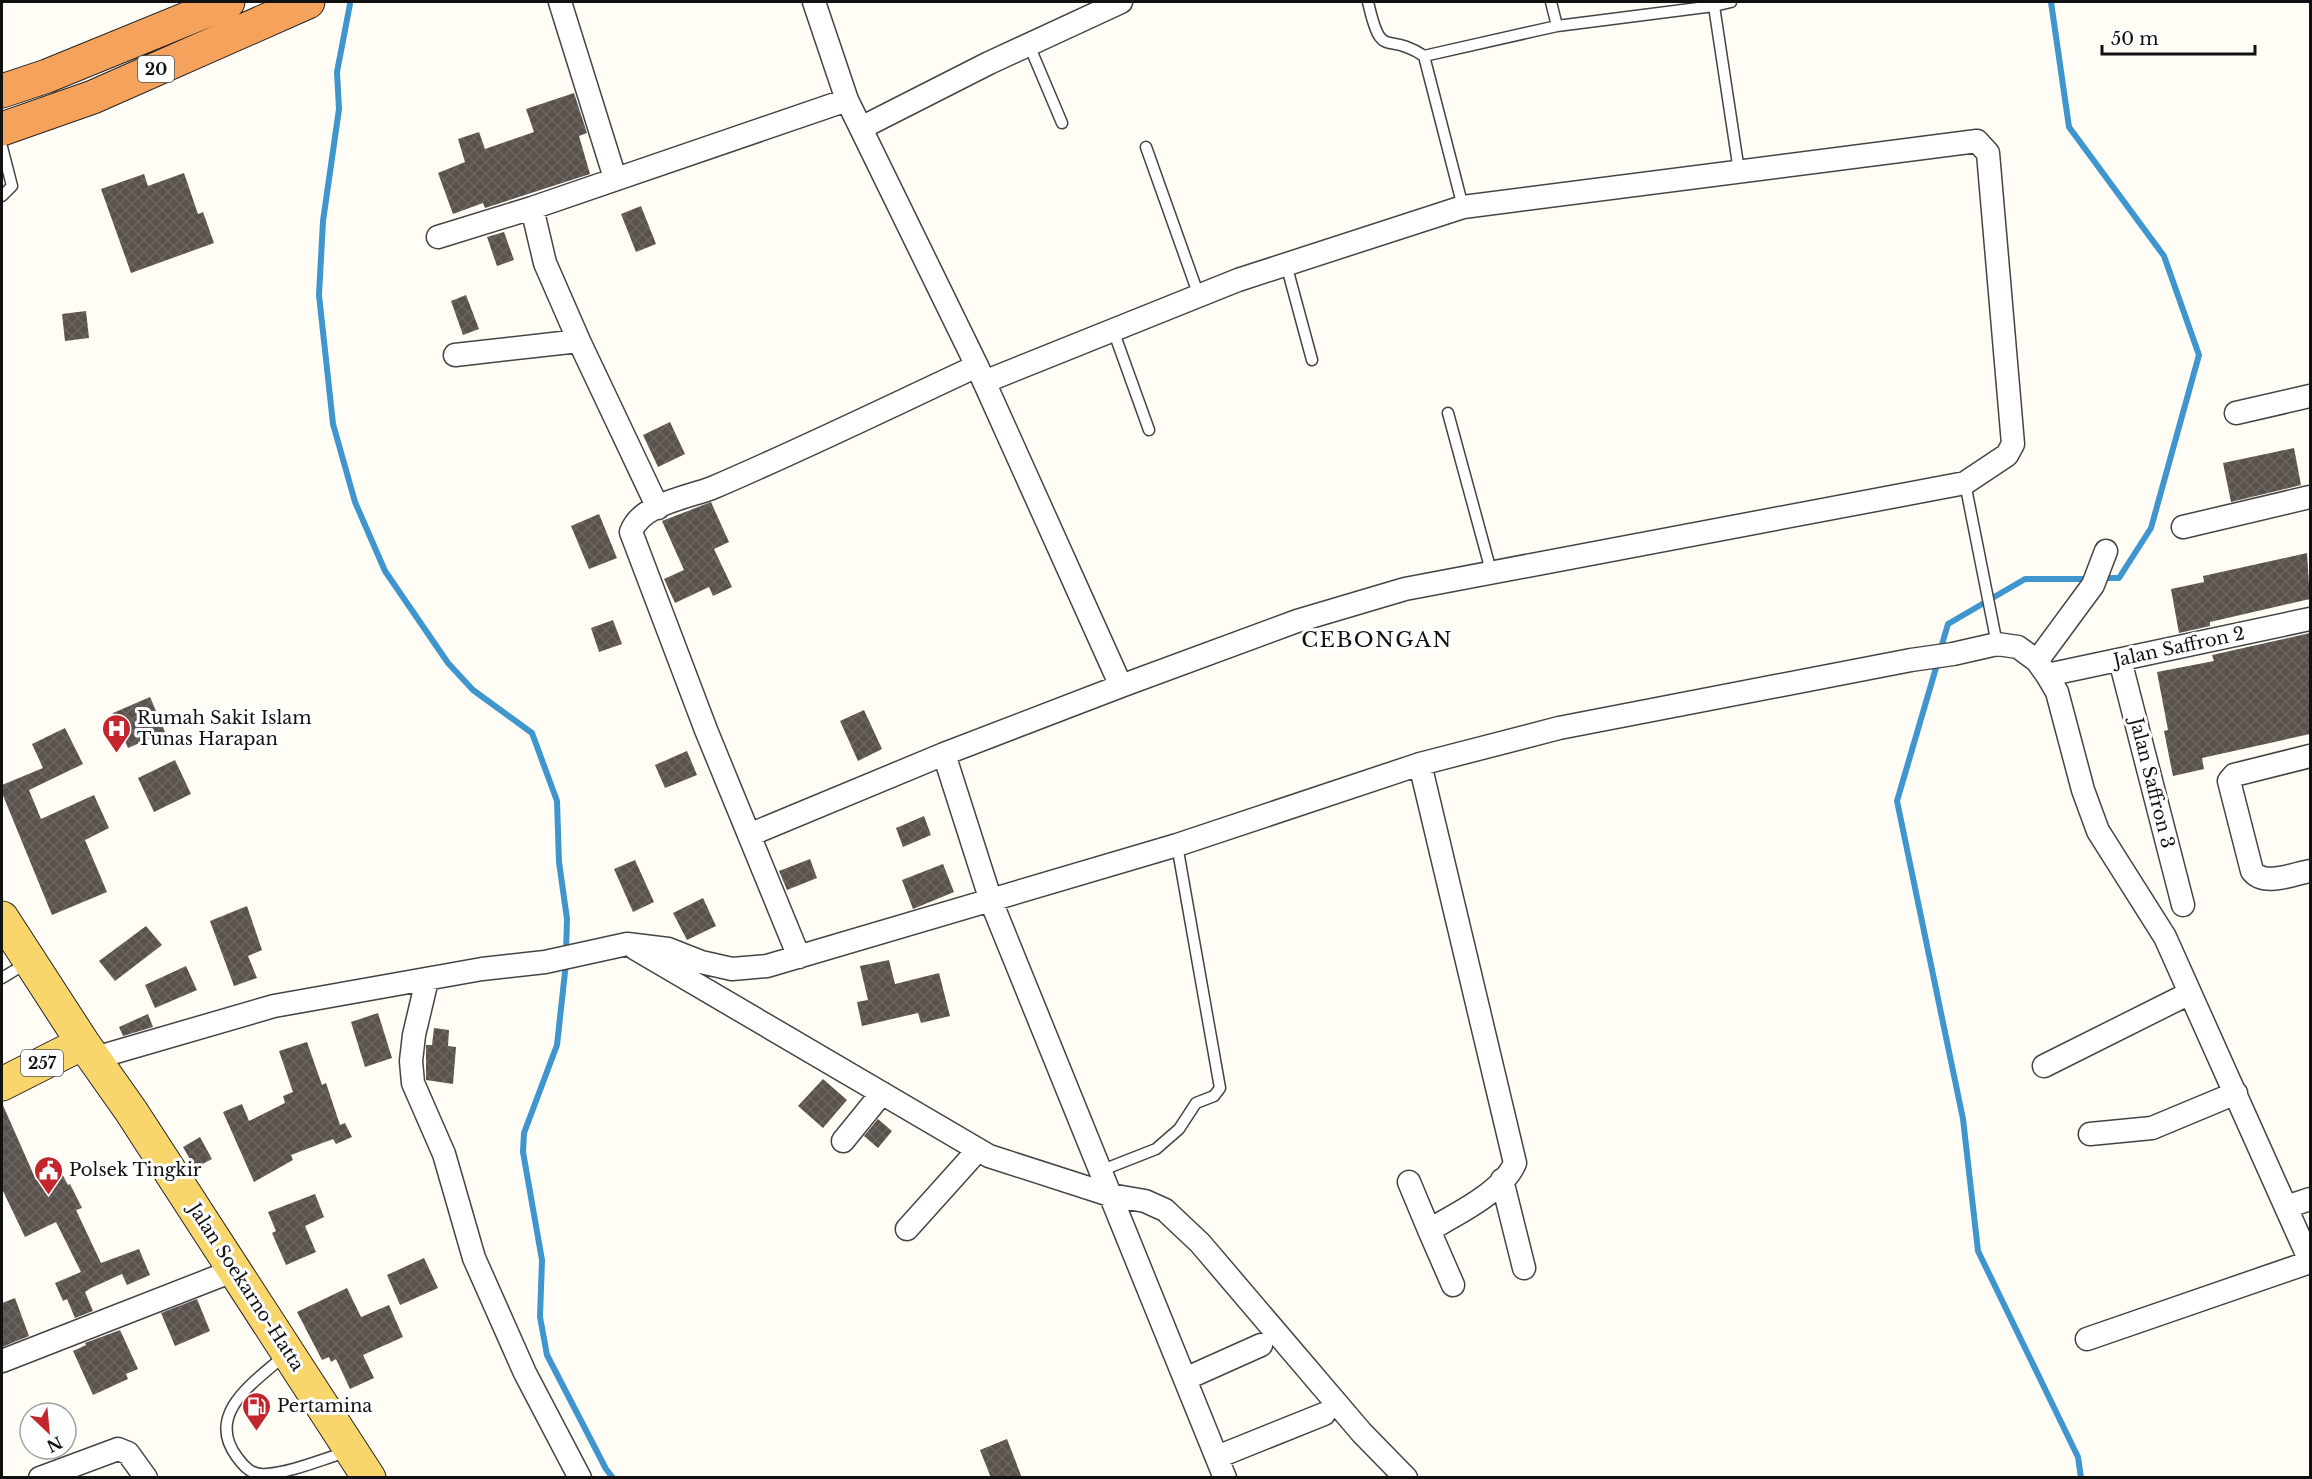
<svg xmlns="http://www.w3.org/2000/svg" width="2312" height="1479" font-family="'Libre Baskerville',serif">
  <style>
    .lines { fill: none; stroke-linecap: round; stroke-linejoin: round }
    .stream { stroke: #3f96cf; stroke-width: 6 }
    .building { fill: url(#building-cross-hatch) }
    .lane-casing { stroke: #444; stroke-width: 13 }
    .street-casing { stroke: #444; stroke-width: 25 }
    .primary-casing { stroke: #222; stroke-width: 35 }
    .highway-casing { stroke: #222; stroke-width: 35 }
    .lane { stroke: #fff; stroke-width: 10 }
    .street { stroke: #fff; stroke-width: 22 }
    .primary { stroke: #f9d66b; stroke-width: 33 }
    .highway { stroke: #f5a25d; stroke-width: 33 }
    .labels { text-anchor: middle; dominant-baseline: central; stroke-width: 6; stroke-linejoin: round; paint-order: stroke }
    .shield { fill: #fff; stroke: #585858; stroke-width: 1.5 }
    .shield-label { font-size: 16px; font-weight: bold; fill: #111 }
    .street-label { font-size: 18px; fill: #111; stroke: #fff }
    .poi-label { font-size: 18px; fill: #111; stroke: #fff; text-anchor: start }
    .quarter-label { font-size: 21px; letter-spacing: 1.5px; fill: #111; stroke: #fff }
  </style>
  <defs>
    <pattern id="building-cross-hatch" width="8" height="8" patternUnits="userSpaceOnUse" patternTransform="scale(1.5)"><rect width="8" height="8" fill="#5a524d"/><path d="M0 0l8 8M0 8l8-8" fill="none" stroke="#6d6662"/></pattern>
  </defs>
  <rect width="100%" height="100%" fill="#fffdf5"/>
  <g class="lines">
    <path class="stream" d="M2051,2L2069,127L2164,256L2199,355L2151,528L2119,578H2100
      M350,4L337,72L339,109L323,221L319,295L333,424L355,502L385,571L448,663L473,690L532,733L557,801L559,862L567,919L566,953
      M1940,651L1948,624L2025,579H2090
      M1938,661L1897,801L1963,1119L1978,1251L2078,1457L2081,1478
      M566,963L557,1045L524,1133L523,1152L542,1260L540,1317L547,1355L606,1469L613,1478"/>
  </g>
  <path class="building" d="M574,93L587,133L579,136L590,174L485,208L483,203L453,214L438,173L465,162L458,139L479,132L485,149L534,132L526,109Z
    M184,173L198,214L203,212L214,243L131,273L101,189L144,174L148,186Z
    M641,206L656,244L636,252L621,214Z
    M504,232L514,260L497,266L487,237Z
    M466,295L479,329L463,335L451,301Z
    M86,311L89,338L65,341L62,314Z
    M670,422L685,454L658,467L643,435Z
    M2294,448L2301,485L2231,502L2223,463Z
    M711,502L729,542L714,549L732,587L713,596L709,587L675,603L664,579L684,570L662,521Z
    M599,514L617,558L589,569L571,526Z
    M2307,553L2310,599L2210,622V626L2179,633L2171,589L2204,582L2203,576Z
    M613,620L622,644L599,652L591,628Z
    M2310,633V734L2202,758L2204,769L2173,776L2164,731L2168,730L2157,672L2214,661L2212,655Z
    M150,697L165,732L128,748L113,713Z
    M864,710L882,749L858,761L840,721Z
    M65,728L83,764L29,790L41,819L94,795L109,828L85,840L107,892L52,915L2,793V785L43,768L32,744Z
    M687,751L697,775L665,788L655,765Z
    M175,760L191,794L154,812L138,778Z
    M924,816L931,835L903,847L896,828Z
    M810,859L817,878L787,890L779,871Z
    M635,860L654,902L633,912L614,869Z
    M943,864L954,892L913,909L902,880Z
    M703,898L716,926L687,940L673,913Z
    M247,906L262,950L248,956L257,978L234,986L210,921Z
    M146,926L162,945L115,981L99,961Z
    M889,960L895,984L939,973L950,1016L921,1023L918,1013L862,1026L857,1002L868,1000L860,966Z
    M186,966L197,990L155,1008L145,985Z
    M378,1013L392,1058L365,1067L351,1022Z
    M148,1014L153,1027L123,1036L119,1027Z
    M434,1028L449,1030L448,1046L456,1047L453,1084L426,1080V1045H432Z
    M307,1042L322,1085L326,1083L340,1125L345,1123L352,1137L336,1144L333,1139L291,1155L293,1160L254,1182L223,1112L242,1104L249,1121L285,1103L283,1096L293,1092L279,1051Z
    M823,1079L847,1100L823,1128L798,1106Z
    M2,1103L36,1180L61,1172L68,1185L70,1184L82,1208L76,1210L101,1263L139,1249L150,1275L127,1285L122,1274L91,1288L85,1292L93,1311L75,1318L67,1299L63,1301L55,1283L81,1272L56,1222L25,1237L2,1189Z
    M878,1119L892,1131L878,1148L864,1136Z
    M200,1137L212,1159L195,1168L183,1147Z
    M315,1194L324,1217L305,1226L316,1252L286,1265L272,1233L276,1231L268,1212Z
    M424,1258L438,1288L400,1305L387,1275Z
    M347,1288L361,1317L389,1305L403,1337L363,1355L374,1378L350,1389L336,1359L331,1362L329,1357L322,1360L297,1312Z
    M15,1298L29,1336L2,1347V1303Z
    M197,1299L210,1331L175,1346L161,1313Z
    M120,1330L138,1369L126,1374L128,1379L93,1395L73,1351L86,1345L85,1343Z
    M1007,1439L1022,1478H991L980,1450Z"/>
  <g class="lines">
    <defs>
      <path id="lane" d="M1368,2C1382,63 1385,30 1424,56L1463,207
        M1551,2L1557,26
        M1731,2L1714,6L1739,171
        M1029,45L1062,123
        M1424,56L1557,26L1714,6
        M2,147L12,186L2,196
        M1146,147L1199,296
        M1286,264L1312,360
        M1113,330L1149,430
        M1448,413L1491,571
        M1965,483L1997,644
        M2,978L27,963
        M1100,1171L1156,1149L1179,1129L1196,1103L1214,1096L1220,1088L1177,845
        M285,1355C256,1381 204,1413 237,1457C245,1468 253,1476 267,1474C293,1472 322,1459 347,1452"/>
      <path id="street" d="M560,2L615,178
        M814,2L847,100L977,366L1121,686L944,754L991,901L1225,1478
        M861,128L989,63L1121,2
        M438,237L532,208
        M455,355L579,341
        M984,382L1238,280L1463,207L1977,141L1988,153L2013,444L2007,455L1965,483L1405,589L1297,621L1121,686
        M2236,413L2310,396
        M658,508L579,341L545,263L532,208L847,100
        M2183,527L2310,497
        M2120,660L2183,905
        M2037,661L2093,585L2106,551
        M2047,675L2310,619
        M2310,756L2234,775L2229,781L2252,871C2264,887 2293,874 2310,871
        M1420,764L1515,1163C1503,1192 1455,1215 1429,1230L1453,1285
        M749,835L944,754
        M636,949L989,1156L1110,1195L1145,1201L1165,1210L1200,1243L1362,1433L1406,1478
        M799,957L706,730L631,532C641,504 686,498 712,488C801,450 889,407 977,366
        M427,980L414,1035L411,1061L413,1083L444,1154L474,1258L525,1373L580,1478
        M95,1058L274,1006L482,969L545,962L627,944L668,949L701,962L732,969L767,966L1177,845L1420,764L1559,728L1911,660L1953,654L1997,644L2018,647L2037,661L2047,675L2057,692L2083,790L2098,831L2165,937L2310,1261
        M2044,1066L2190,993
        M2090,1134L2152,1128L2236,1093
        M843,1141L882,1093
        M1502,1180L1524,1268
        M1409,1182L1429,1230
        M2286,1207L2310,1199
        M907,1229L978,1150
        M2087,1339L2310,1262
        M2,1361L235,1270
        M1185,1379L1261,1345
        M1217,1457L1324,1414
        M40,1478L118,1449L128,1453L146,1478"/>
      <path id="primary" d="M2,918L83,1043L131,1111L369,1478
        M2,1084L83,1043"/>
      <path id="highway" d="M2,91L47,76L228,2
        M2,129L93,97L308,2"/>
    </defs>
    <use href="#lane" class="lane-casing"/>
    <use href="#street" class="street-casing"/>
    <use href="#primary" class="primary-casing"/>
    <use href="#highway" class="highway-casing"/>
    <use href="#lane" class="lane"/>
    <use href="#street" class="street"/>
    <use href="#primary" class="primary"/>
    <use href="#highway" class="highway"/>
  </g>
  <defs>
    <symbol id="hospital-pin" viewBox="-11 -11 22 30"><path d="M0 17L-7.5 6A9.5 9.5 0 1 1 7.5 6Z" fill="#c4262e" stroke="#fff"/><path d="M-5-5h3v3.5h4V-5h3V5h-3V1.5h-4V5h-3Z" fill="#fff"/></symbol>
    <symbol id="civic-pin" viewBox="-11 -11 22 30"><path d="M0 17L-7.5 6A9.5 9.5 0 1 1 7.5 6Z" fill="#c4262e" stroke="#fff"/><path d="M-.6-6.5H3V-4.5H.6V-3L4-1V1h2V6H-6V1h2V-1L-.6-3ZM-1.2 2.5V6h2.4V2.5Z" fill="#fff"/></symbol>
    <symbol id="fuel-pin" viewBox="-11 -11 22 30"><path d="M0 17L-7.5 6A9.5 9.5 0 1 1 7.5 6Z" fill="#c4262e" stroke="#fff"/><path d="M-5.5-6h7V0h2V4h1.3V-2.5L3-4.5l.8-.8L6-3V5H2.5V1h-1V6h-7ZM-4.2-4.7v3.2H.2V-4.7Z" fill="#fff"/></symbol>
  </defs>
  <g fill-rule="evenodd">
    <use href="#hospital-pin" x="100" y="712" width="33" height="45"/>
    <use href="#civic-pin" x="32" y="1154" width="33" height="45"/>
    <use href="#fuel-pin" x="240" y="1390" width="33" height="45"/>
  </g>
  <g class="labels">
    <g class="shield">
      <rect x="138" y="56" width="36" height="26" rx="4.5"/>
      <rect x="21" y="1050" width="42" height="26" rx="4.5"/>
    </g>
    <g class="shield-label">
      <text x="156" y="69">20</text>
      <text x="42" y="1063">257</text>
    </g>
    <g class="street-label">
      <text transform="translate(2179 647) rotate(-12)">Jalan Saffron 2</text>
      <text transform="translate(2152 783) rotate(76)">Jalan Saffron 3</text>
      <text transform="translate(246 1287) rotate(57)">Jalan Soekarno-Hatta</text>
    </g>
    <g class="poi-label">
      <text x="137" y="718">Rumah Sakit Islam<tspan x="137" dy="21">Tunas Harapan</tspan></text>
      <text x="69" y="1170">Polsek Tingkir</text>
      <text x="277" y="1406">Pertamina</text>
    </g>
    <g class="quarter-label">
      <text x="1377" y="640">CEBONGAN</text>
    </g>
  </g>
  <rect width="2312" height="1479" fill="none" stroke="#111111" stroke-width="6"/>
  <g transform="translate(48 1431) rotate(154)"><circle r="28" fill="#ffffff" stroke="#a0a0a0" stroke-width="1.5"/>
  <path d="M0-4.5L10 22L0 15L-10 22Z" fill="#c4262e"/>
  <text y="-9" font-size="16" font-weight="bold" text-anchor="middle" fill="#111111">N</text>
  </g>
  <path d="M2102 45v9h153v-9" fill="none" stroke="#111111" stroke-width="3"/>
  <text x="2111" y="45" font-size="18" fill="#111111" stroke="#ffffff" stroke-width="4.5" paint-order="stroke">50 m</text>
</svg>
